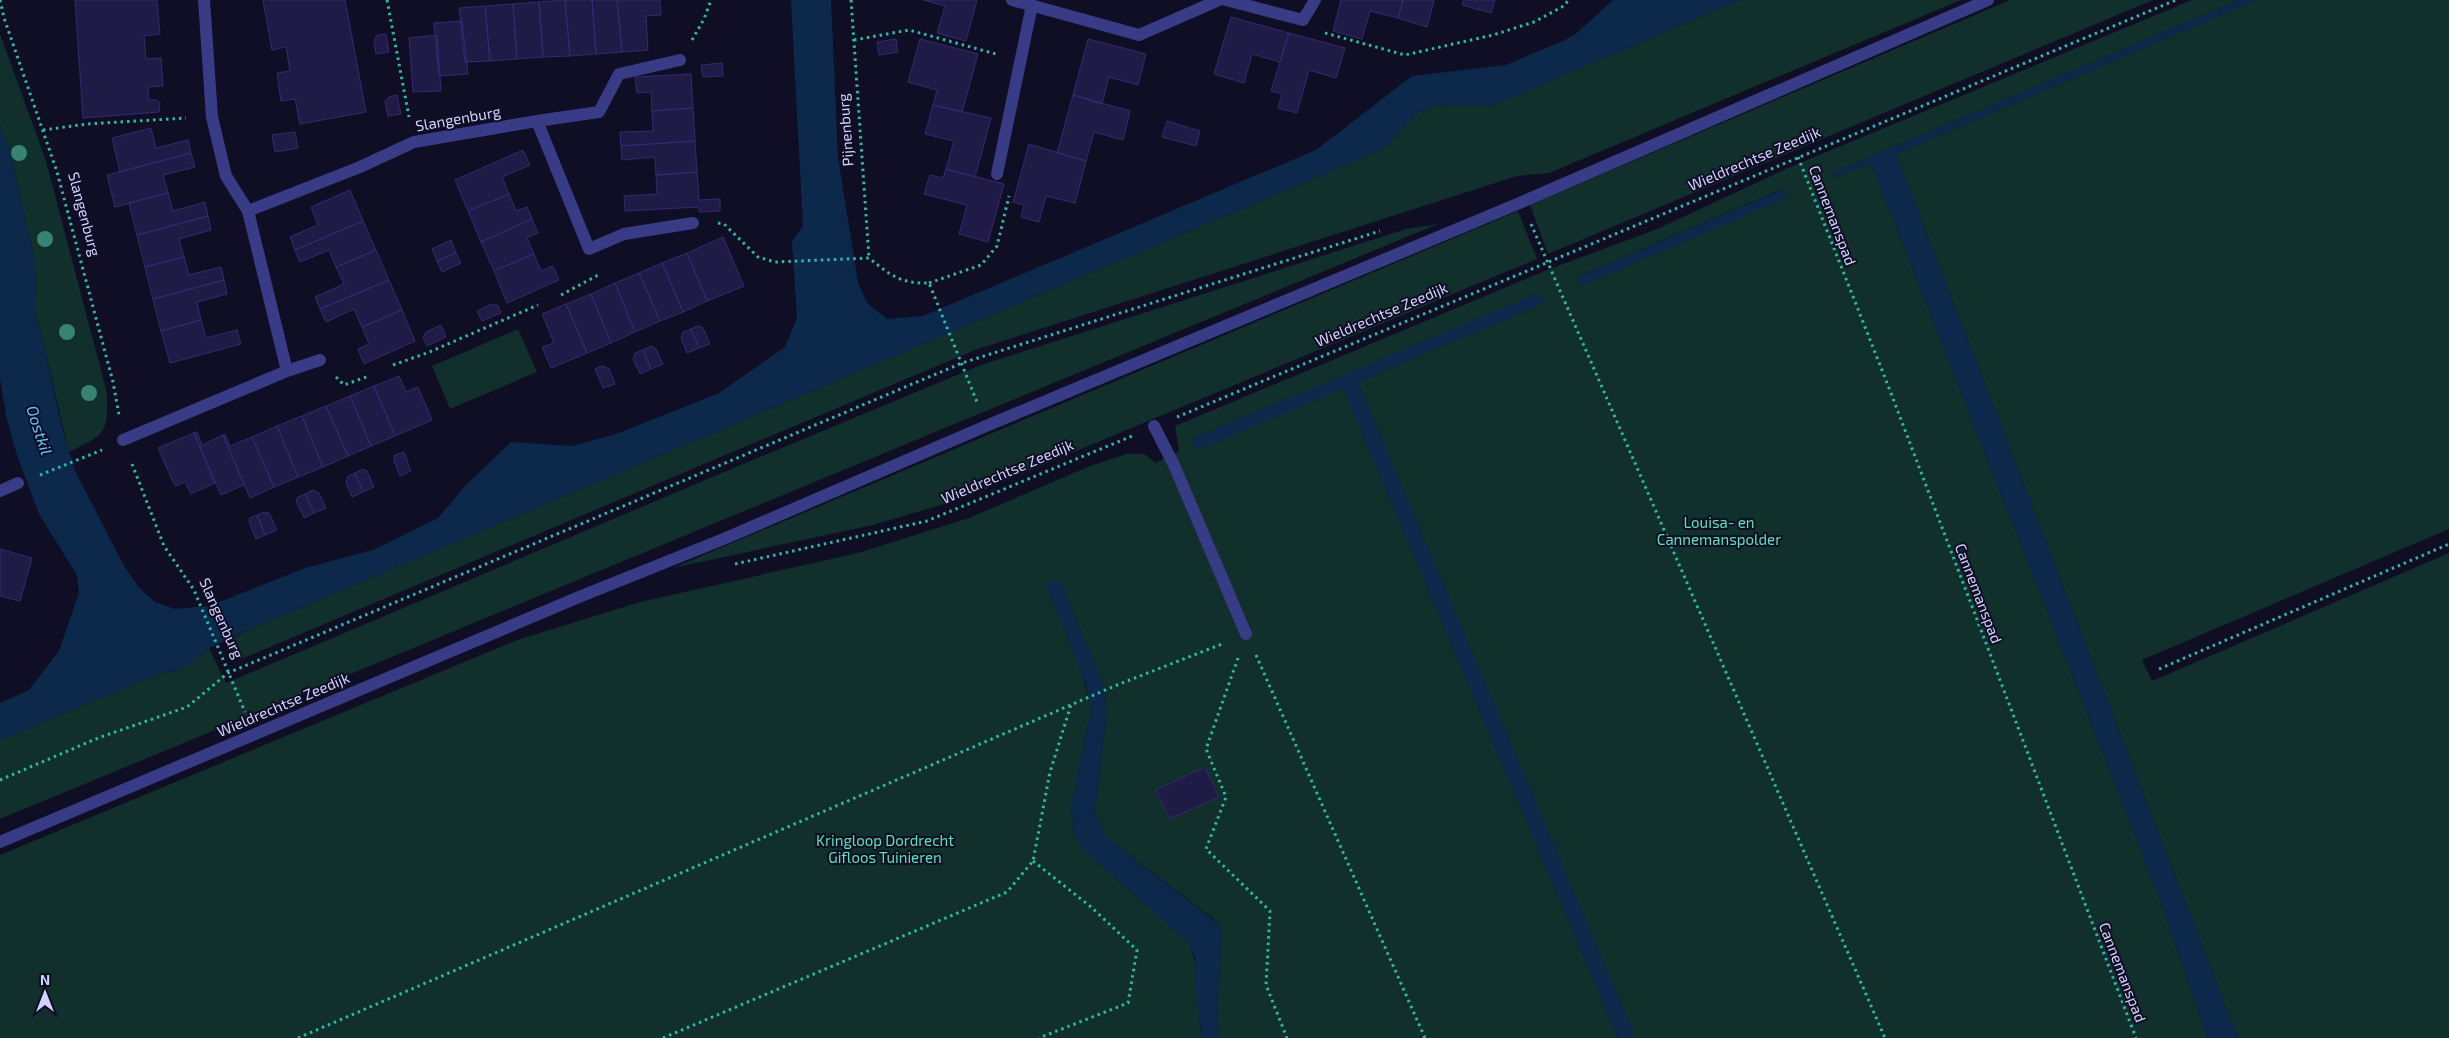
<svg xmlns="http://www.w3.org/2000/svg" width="2449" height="1038" font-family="'Exo 2',sans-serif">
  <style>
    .green { fill: #112f2b; fill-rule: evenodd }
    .water { fill: #0c294b }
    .building { fill: #1f1a46; stroke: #332b73 }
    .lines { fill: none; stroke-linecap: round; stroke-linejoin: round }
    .path { stroke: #2cb9a5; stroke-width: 3; stroke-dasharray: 2.5 4; stroke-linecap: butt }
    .minor { stroke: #383b85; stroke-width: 12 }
    .tree { fill: #398374 }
    .labels { text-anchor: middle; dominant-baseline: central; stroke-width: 4; stroke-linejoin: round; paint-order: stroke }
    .street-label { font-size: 15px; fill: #d3d2ff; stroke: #100e25 }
    .park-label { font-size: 15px; fill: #5be2b5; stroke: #100e25 }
    .water-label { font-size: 16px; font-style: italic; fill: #60c2ff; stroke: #100e25 }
  </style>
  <rect width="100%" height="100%" fill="#100e25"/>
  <path class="green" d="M1740,0H1961L1549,173L1517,176L975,350L239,660L227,641L253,628L1383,149L1418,112L1437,105L1491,106Z
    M2010,0H2153L1548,254L1530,205Z
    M2192,0H2239L1832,173L1834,177L1871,163L2155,886L2208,1038H1632L1358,382L1544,303L1540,293L1191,439L1196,450L1343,388L1618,1038H1219L1217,1014L1222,930L1215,920L1106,837L1100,826L1095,814L1107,709L1104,686L1060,581L1091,710L1071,808L1074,834L1083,849L1189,943C1201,971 1196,1007 1202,1038H0V855L517,640L640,602L858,553L969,518L1090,466L1127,454H1144L1156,463L1179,451L1175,426L1547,270L1657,229L1788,168ZM1782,189L1786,198L1581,286L1577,277Z
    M2256,0H2449V529L2142,660L2152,681L2449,553V1038H2238L1896,154Z
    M0,34L46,161L107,393C108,435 105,434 69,452L35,308L36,266L11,154L0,125Z
    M1518,211L1537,259L961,499L873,525L673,568Z
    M1438,224L0,819V740L149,678L187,666L209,648L226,683L736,467L981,365L1406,229Z
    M518,329L537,372L450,409L432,366Z"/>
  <path class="water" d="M791,0H831L838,157L858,283L867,303L887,319L923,316L1316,150L1412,76L1506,65L1565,40L1578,32L1613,0H1740L1491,106L1437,105L1418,112L1383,149L253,628L209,648L187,666L149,678L0,740V703L29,690L59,651L79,593L77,575L39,514L17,455L7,420L0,378V125L11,154L22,203L36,266L35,308L63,431L75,471L123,564L139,588L155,602L175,609L209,606L305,568L373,550L438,518L468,483L511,442L572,446L616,434L719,393L785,347L797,318L792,241L803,226Z
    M2239,0H2256L1896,154L2238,1038H2208L2155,886L1871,163L1834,177L1832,173Z
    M1783,189L1787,198L1581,286L1577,277Z
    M1540,292L1545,303L1358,382L1636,1038H1618L1343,389L1196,451L1191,439Z
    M1053,579L1060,581L1104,686L1107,709L1095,814L1106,837L1215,921L1222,930L1217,1014L1219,1038H1202L1196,995L1195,958L1189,943L1083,849L1074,834L1071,808L1091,710L1085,682L1047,587L1049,581Z"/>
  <path class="building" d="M75,0H157L160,34L144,36L146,59L161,58L163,86L148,87L149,100H157L160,103L159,112L83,118Z
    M263,0H345L366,112L300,124L295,99L281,101L277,73L290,71L286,47L272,50Z
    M565,0L570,56L543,57L539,2Z
    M565,0H592L596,54L570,56Z
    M592,0H617L622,52L596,54Z
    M617,0H660L661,15L646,16L648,50L622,52Z
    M923,0H977L966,41L937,33L945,6Z
    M1341,0H1403L1398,18L1370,11L1362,39L1333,31Z
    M1403,0H1434L1427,27L1398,18Z
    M1464,0H1495L1491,13L1462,5Z
    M539,2L543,57L517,59L513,4Z
    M513,4L517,59L490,61L485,6Z
    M485,6L490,61L465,62L459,8Z
    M1231,17L1289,33L1280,62L1252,54L1244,83L1214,74Z
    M462,21L468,74L439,76L434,23Z
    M1289,33L1345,48L1336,78L1309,70L1297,113L1278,108L1282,94L1271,91Z
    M386,34L389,52L376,54L374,41L377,35Z
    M437,35L441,91L413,92L409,38Z
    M896,39L898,52L879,55L877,42Z
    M920,39L978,54L962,112L933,105L937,90L908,82Z
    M1088,39L1146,54L1138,85L1109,77L1102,104L1073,95Z
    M722,63L723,76L703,77L701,65Z
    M691,74L693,108L652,111L651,92L637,93L635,77Z
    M397,95L401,114L388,116L385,101L389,97Z
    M1073,95L1130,111L1123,140L1094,132L1086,161L1057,153Z
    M933,105L991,118L975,177L946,169L954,141L925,134Z
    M693,108L695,141L621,146L620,132L653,131L652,111Z
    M1167,121L1200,131L1196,146L1162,137Z
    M151,128L156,148L188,140L191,153L120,172L112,138Z
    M295,132L298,148L275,152L272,135Z
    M695,141L697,172L656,175L655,157L622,160L621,146Z
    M1029,144L1086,161L1075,203L1046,196L1039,222L1021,217L1024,205L1013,202Z
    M523,150L530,165L502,177L509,194L468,211L455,180Z
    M191,153L195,167L163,175L168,193L115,207L107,175Z
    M946,169L1004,184L988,242L959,234L967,205L924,194L930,175L943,178Z
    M697,172L699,200L720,199V211L699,212V207L625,211L624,196L657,194L656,175Z
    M350,190L363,221L295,250L290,237L318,225L311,207Z
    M168,193L173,211L205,202L208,216L137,235L129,203Z
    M509,194L516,211L527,207L532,219L481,242L468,211Z
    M208,216L211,230L179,239L184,257L145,267L137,235Z
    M532,219L538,233L527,238L534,254L494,271L481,242Z
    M363,221L376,250L336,267L329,250L300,262L295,250Z
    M723,237L744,286L707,301L687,253Z
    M451,240L456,253L437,261L432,249Z
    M376,250L389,280L320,309L315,297L344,284L336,267Z
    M456,253L461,263L442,272L437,261Z
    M687,253L707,301L683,312L662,263Z
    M534,254L541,271L553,266L559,280L507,303L494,271Z
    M184,257L189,275L221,267L224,280L153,299L145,267Z
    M662,263L683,312L660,321L639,273Z
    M639,273L660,321L635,332L615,283Z
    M224,280L227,294L197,302L201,320L161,331L153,299Z
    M389,280L402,310L362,327L354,309L326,322L320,309Z
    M615,283L635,332L611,343L591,294Z
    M591,294L611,343L587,353L566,304Z
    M492,304L498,306L501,313L482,321L477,311Z
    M566,304L587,353L551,368L542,347L554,343L542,314Z
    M402,310L415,341L364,364L358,349L369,344L362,327Z
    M201,320L206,338L237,330L241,344L170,363L161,331Z
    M441,325L446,337L427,346L423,337L426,332Z
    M698,326L703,328L710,344L699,348L691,329Z
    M691,329L699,348L687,353L681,338L683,332Z
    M651,346L656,349L663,364L651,369L643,350Z
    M643,350L651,369L640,374L633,359L635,353Z
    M602,366L609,369L615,384L603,388L595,369Z
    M399,376L406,392L418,387L432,420L395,436L374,386Z
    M374,386L395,436L371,446L350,396Z
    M350,396L371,446L348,456L326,406Z
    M326,406L348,456L323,467L302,416Z
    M302,416L323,467L298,477L277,426Z
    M277,426L298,477L274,487L252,437Z
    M197,432L202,445L223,435L244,485L221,495L194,433Z
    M194,433L215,483L191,494L185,482L175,486L158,448Z
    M225,434L230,446L252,437L274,487L250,498L223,435Z
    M404,452L411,471L400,476L394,461L395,455Z
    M363,469L367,471L374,487L363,492L355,473Z
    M355,473L363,492L352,497L346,483L348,476Z
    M313,490L319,493L326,508L314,513L305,494Z
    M305,494L314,513L304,518L296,501L298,497Z
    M265,512L269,513L277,530L265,535L257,515Z
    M257,515L265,535L256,539L249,522L250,518Z
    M0,549L32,558L20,601L0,596Z
    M1205,767L1219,797L1170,819L1156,790Z"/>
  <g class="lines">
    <path class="path" d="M0,0L4,18L57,172L113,382L119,415
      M387,0L409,117
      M851,0L869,258
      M1325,33L1405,55L1493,35L1534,22L1562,7L1569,0
      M692,40L704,19L711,0
      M854,40L909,30L996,54
      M43,130L87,124L186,118
      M1798,157L1889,388L2136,1038
      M718,223L724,224L758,257L775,262L869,258C890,275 901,284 929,283L977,402
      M1531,224L1885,1038
      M929,283L981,265L997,246L1009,196
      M561,295L600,274
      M393,365L427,353L538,305
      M336,377L344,385L369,376
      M1177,417L2176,0
      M132,464L164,546L194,590L245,712
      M40,475L102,450
      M735,564L927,521L1132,436
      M1256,655L1425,1038
      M1238,658L1206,749L1226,797L1206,849L1270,911L1266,985L1287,1038
      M2159,669L2449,544
      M0,780L98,738L187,707L228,673L962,363L1380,231
      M1033,861L1091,907L1137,950L1128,1003L1039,1038
      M298,1038L1117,685L1222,644
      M663,1038L1007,892L1033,861L1050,772L1071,705"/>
    <path class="minor" d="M1012,0L1139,35L1219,0
      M1226,0L1303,20L1315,0
      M537,121L599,112L619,74L680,60
      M997,174L1032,5
      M248,211L360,167L414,142L537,121L589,249L624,234L693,223
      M287,371L320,360
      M1154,426L1174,465L1246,634
      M123,440L287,371L248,211L226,176L212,117L204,0
      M0,491L18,483
      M0,842L579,597L726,538L986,426L1522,202L1988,0"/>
  </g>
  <g class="tree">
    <circle cx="19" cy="153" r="8"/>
    <circle cx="45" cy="239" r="8"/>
    <circle cx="67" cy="332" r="8"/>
    <circle cx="89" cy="393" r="8"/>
  </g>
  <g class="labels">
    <g class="street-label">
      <text transform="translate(458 118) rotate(-10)">Slangenburg</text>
      <text transform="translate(845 130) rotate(-94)">Pijnenburg</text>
      <text transform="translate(1754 158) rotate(-23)">Wieldrechtse Zeedijk</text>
      <text transform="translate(85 214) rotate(75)">Slangenburg</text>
      <text transform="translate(1833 215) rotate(69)">Cannemanspad</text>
      <text transform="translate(1381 314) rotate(-23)">Wieldrechtse Zeedijk</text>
      <text transform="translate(1007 471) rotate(-23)">Wieldrechtse Zeedijk</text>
      <text transform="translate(1979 593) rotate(69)">Cannemanspad</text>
      <text transform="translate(222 618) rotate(66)">Slangenburg</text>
      <text transform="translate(283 704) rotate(-23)">Wieldrechtse Zeedijk</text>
      <text transform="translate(2123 972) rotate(69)">Cannemanspad</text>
    </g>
    <g class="park-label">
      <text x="1719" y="522">Louisa- en<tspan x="1719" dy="17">Cannemanspolder</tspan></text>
      <text x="885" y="840">Kringloop Dordrecht<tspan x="885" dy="17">Gifloos Tuinieren</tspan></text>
    </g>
    <g class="water-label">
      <text transform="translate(40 430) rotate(72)">Oostkil</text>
    </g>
  </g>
  <g transform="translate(45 993)" stroke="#100e25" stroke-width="4" paint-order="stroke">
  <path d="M0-4L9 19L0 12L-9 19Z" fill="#d3d2ff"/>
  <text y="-8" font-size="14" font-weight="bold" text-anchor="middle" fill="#d3d2ff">N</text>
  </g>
</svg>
